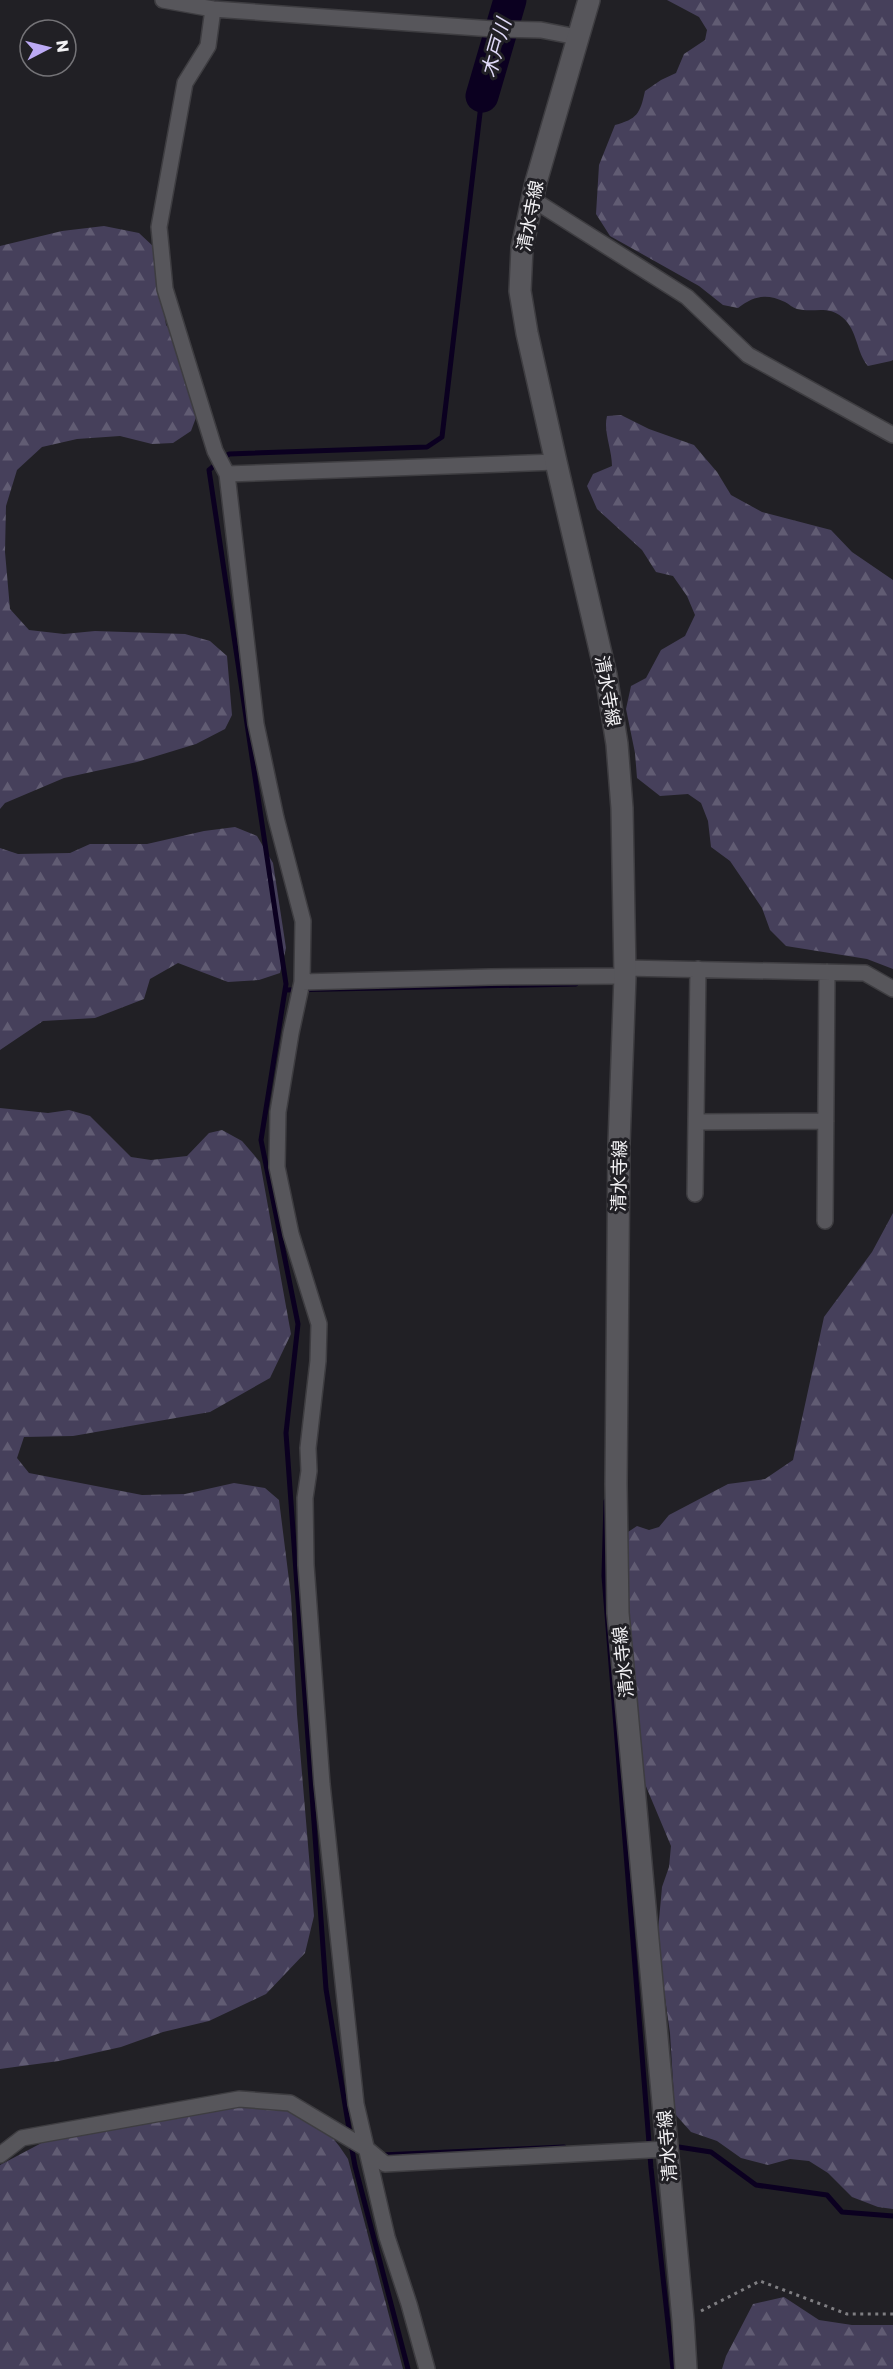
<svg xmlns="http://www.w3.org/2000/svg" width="893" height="2369" font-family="Poppins,'Noto Sans JP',sans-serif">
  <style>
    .forest { fill: url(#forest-firs) }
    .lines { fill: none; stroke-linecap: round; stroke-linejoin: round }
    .stream { stroke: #0b0020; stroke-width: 5 }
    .river { stroke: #0b0020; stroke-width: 33 }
    .street-casing { stroke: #3e3d41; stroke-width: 18 }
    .secondary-casing { stroke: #3e3d41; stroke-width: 24 }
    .path { stroke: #7f7e82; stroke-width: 3; stroke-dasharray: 3 4.5; stroke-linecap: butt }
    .street { stroke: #57565b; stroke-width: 15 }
    .secondary { stroke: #57565b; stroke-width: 21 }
    .labels { text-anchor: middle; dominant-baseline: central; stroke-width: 6; stroke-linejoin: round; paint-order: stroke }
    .street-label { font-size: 18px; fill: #f2f1f4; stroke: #212025 }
    .water-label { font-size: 20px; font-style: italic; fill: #e0daf8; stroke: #212025 }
  </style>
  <defs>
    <pattern id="forest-firs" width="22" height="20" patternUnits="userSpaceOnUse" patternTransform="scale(1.5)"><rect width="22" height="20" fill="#46405b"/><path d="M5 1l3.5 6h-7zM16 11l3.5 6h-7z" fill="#615c73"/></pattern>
  </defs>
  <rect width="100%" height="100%" fill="#212025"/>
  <path class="forest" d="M667,0H893V360L891,361L868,366C856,353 858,330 842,317C828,305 814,313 797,309C793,308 789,304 785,302C766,293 754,296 738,308L723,305L699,286L610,236L596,214L599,165L615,125C637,119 640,114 645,91L661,80L676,73L684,54L705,40L707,30L699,17Z
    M104,226L139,233L155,248L166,325L176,338L197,415L191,431L173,443L152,444L120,436L77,439L42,447L17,470L6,506L5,552L10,609L29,630L64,634L95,631L185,634L210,641L227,656L232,715L225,729L196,744L137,762L64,778L5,803L0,809V246L62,231Z
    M621,415L649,429L694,445L717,472L731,495L762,512L831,530L852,552L893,580V969L867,959L786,946L770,930L762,908L730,861L711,847L708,821L701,803L688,794L660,796L637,778L635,753L626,709L631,686L646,678L661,650L685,636L695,615L687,596L673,576L656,572L642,550L597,509L587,486L593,474L612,466C612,449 603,431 607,416Z
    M235,827L257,836L273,863L286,948L280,973L259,980L228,982L178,963L150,979L144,999L95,1018L43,1021L0,1050V848L18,854L70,853L90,844H147L204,831Z
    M0,1108L48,1113L69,1110L90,1116L131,1157L151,1160L187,1156L209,1133L222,1130L242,1141L260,1162L291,1334L270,1378L210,1412L73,1436L24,1437L17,1458L29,1473L142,1495L185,1494L234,1483L265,1488L279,1500L291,1596L297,1714L314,1916L305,1953L266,1994L209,2021L163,2032L121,2047L59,2061L0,2069Z
    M893,1213V2209L878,2207L852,2197L828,2173L809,2161L790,2159L768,2165L741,2158L717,2141L691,2132L675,2114L670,2033L657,1942L662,1887L669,1867L671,1846L645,1784L626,1591L628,1532L637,1526L649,1530L659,1527L669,1515L728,1484L765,1479L793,1460L824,1317L872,1252Z
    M234,2104C251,2105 270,2104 287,2107C313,2112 335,2138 348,2159L403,2369H0V2165L49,2139Z
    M784,2297L819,2320L852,2325H893V2369H722L726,2356L753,2304Z"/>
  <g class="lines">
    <path class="stream" d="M285,990L576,984
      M606,1501L604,1576L651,2168L673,2369
      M350,2135L326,1989L286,1433L298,1324L261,1140L286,984L209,470L229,454L427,447L442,437L482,96
      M351,2144L355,2166L408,2369
      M672,2146L711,2152L756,2185L827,2195L842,2212L893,2216
      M381,2155L564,2147"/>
    <path class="river" d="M482,96L510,0"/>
    <defs>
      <path id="street" d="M163,0L213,9L493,29L541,30L577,37
        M213,9L208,46L185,83L159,227L165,289L215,451L227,474L256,724L276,818L303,921L302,982L291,1033L278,1112L277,1167L291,1234L319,1324L318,1361L308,1448L309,1471L305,1498L306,1565L322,1784L356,2104L387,2237L409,2304L427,2369
        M532,199L687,297L748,355L893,435
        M227,474L556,462
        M625,968L865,973L893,989
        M302,982L490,977L625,976
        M696,1122L826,1121
        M695,1194L698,969
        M825,1221L827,972
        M0,2155L22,2138L239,2099L290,2103L367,2149L385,2164L667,2149"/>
      <path id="secondary" d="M589,0L536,182L522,248L520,291L527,333L556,462L606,675L617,744L622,808L625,976L619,1144L616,1484L618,1613L683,2320L686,2369"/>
    </defs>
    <use href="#street" class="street-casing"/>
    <use href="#secondary" class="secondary-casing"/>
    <path class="path" d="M701,2311L760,2281L847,2314H893"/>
    <use href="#street" class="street"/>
    <use href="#secondary" class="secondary"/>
  </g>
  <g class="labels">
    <g class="street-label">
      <text transform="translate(530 216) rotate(-79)">清水寺線</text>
      <text transform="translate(608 691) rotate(80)">清水寺線</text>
      <text transform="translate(619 1176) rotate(-89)">清水寺線</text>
      <text transform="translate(623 1662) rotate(-96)">清水寺線</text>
      <text transform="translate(667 2146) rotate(-95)">清水寺線</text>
    </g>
    <g class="water-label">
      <text transform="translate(496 48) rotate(-74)">木戸川</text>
    </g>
  </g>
  <g transform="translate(48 48) rotate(83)"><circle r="28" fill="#212025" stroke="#757478" stroke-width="1.5"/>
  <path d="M0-4.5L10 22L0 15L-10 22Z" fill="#bcaaf5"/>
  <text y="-9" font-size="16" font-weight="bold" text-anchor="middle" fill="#f2f1f4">N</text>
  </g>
</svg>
